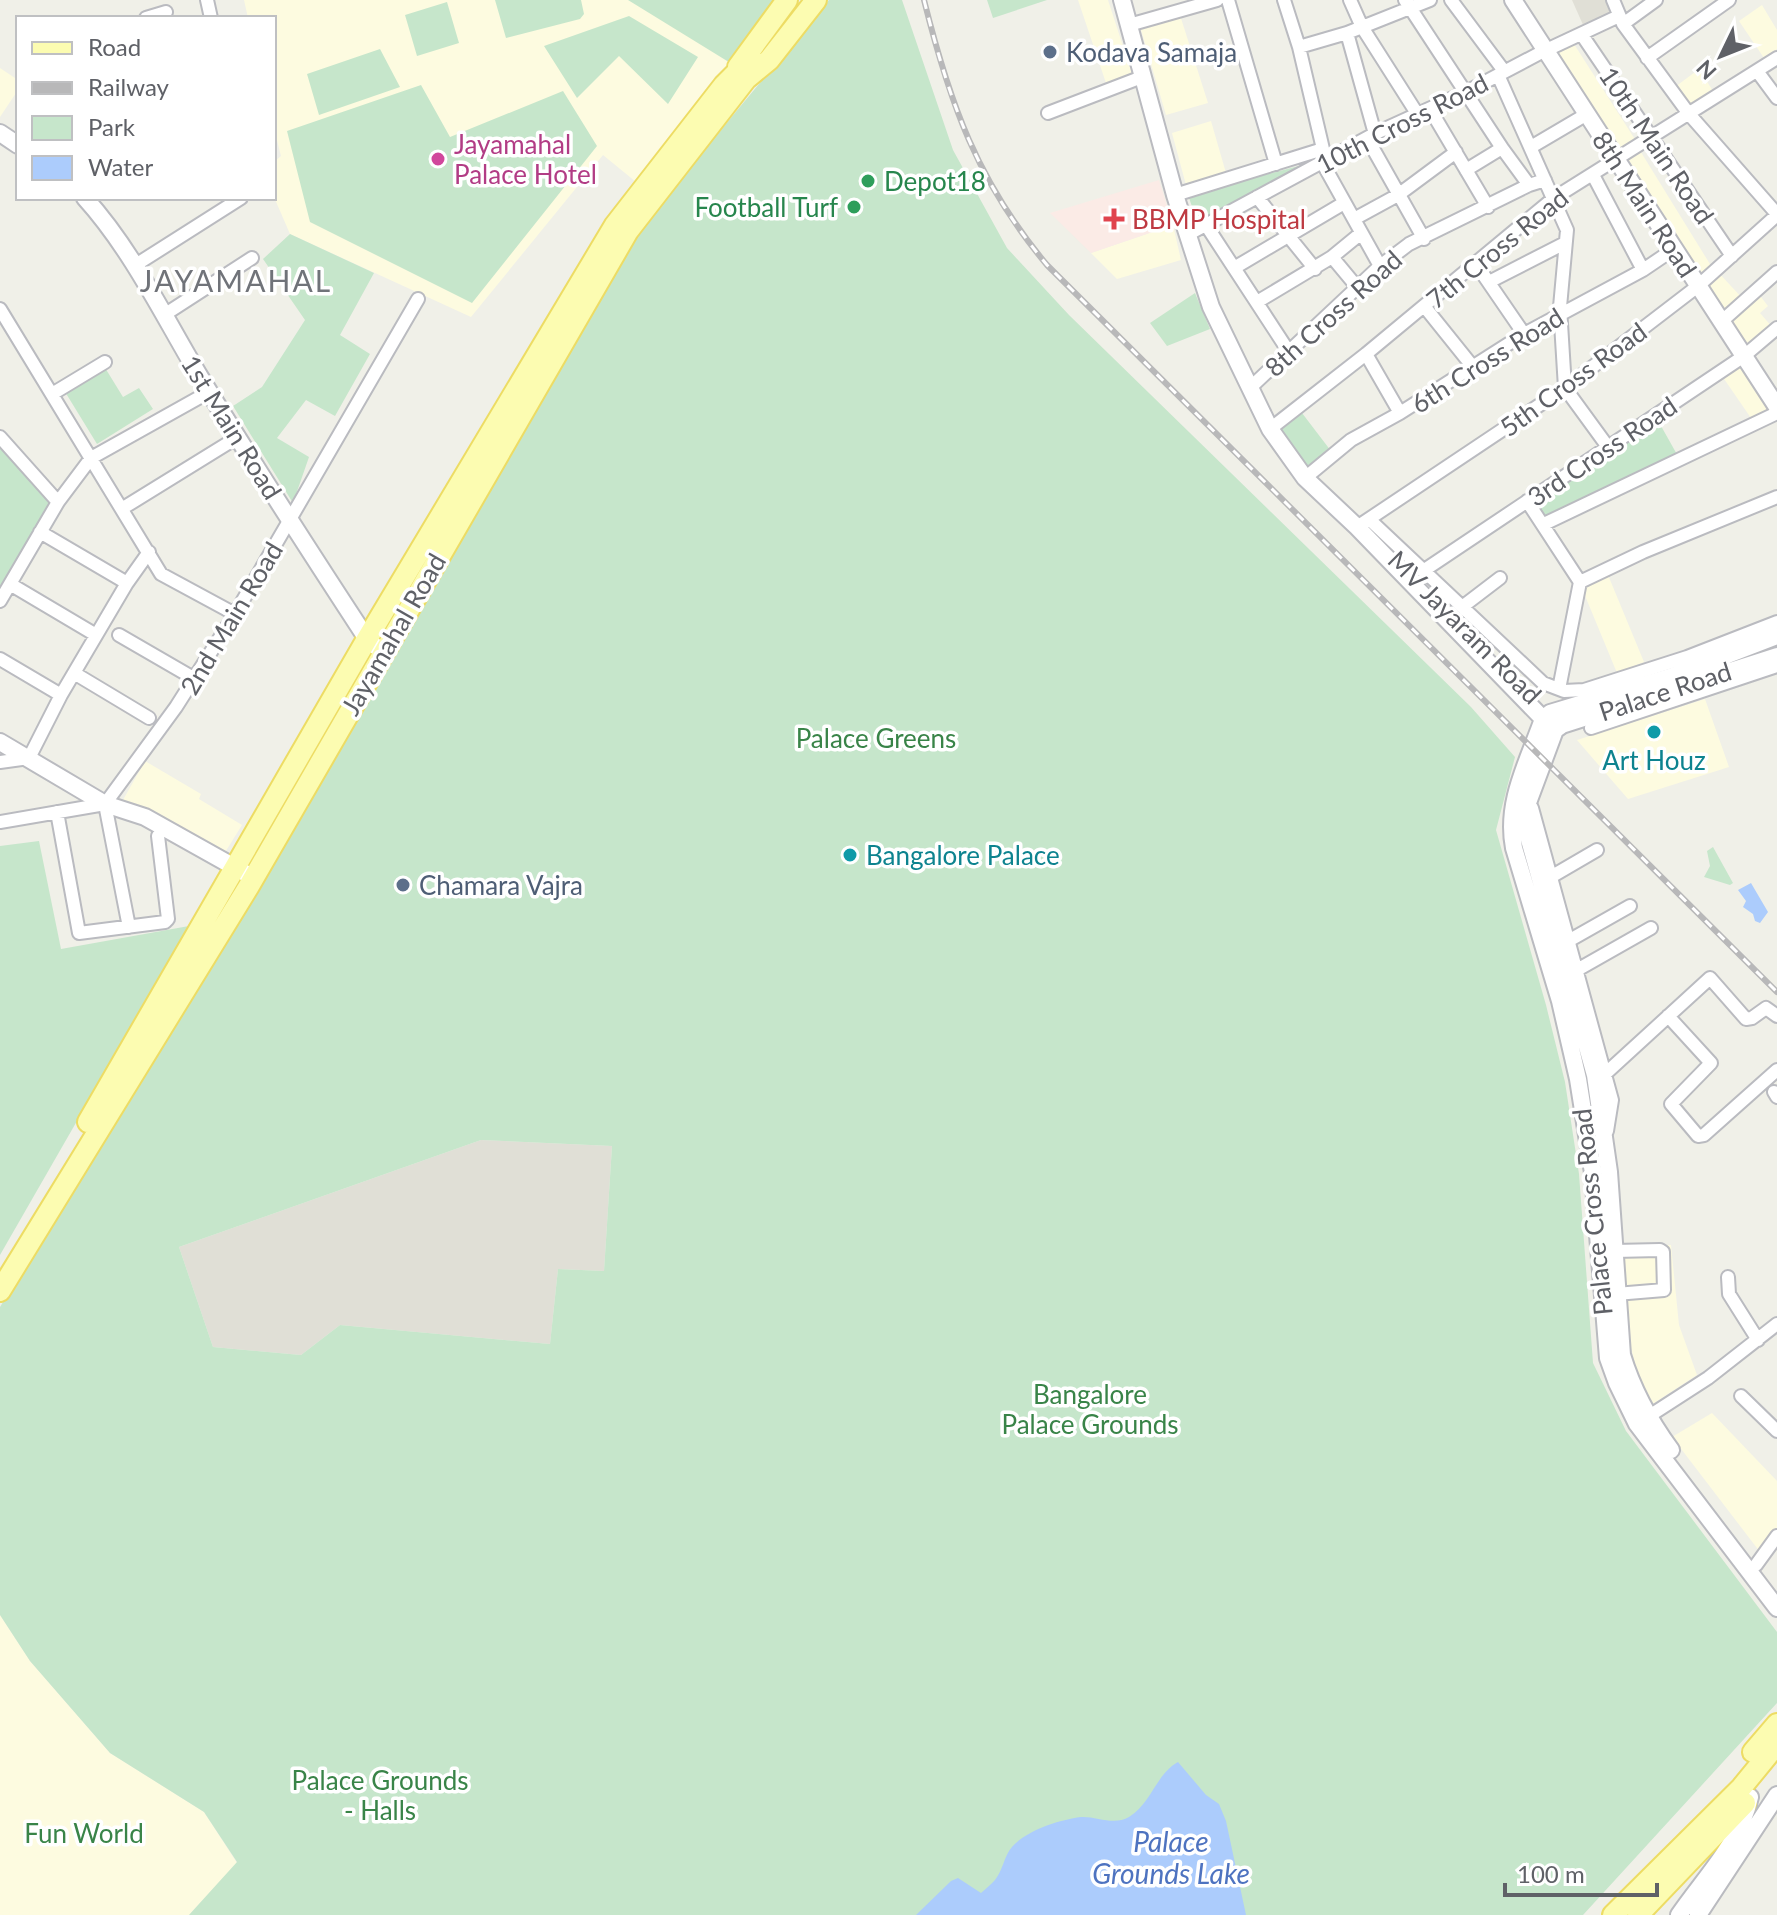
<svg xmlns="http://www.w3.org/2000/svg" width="1777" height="1915" font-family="Lato,sans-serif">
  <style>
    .commercial { fill: #fdfbe0 }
    .education { fill: #e0dfd6 }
    .medical { fill: #fbebe6 }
    .green { fill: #c6e6cb; fill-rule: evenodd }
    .water { fill: #acccfc }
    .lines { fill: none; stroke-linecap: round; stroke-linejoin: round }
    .minor-casing { stroke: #babbc0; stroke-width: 16 }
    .tertiary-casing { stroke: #babbc0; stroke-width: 20 }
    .primary-casing { stroke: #eddc64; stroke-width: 24 }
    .minor { stroke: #fff; stroke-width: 12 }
    .tertiary { stroke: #fff; stroke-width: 16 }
    .primary { stroke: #fcfcb1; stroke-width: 20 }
    .rail-casing { stroke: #b8b8b9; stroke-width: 6 }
    .rail { stroke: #fff; stroke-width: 3; stroke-dasharray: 9; stroke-linecap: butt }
    .service-dot { fill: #5c6f8a; stroke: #fff; stroke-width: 3 }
    .hotel-dot { fill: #d1479c; stroke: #fff; stroke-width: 3 }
    .leisure-dot { fill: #2e9e5b; stroke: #fff; stroke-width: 3 }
    .health-dot { fill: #e0444e; stroke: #fff; stroke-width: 3 }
    .culture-dot { fill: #0f9aa8; stroke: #fff; stroke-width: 3 }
    .labels { text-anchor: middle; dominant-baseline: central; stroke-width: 7; stroke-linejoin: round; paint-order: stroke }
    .service-label { font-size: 26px; fill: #4e5e75; stroke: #fff; text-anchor: start }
    .street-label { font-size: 26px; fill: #5f6167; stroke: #fff }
    .hotel-label { font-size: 26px; fill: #b23c85; stroke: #fff; text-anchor: start }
    .leisure-label { font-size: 26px; fill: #27864d; stroke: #fff; text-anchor: start }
    .health-label { font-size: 26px; fill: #be3a42; stroke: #fff; text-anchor: start }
    .park-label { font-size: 26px; fill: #398448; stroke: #fff }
    .culture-label { font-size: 26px; fill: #0d838f; stroke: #fff }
    .water-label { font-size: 28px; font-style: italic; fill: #4e73c0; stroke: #fff }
    .quarter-label { font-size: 30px; letter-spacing: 2px; fill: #707379; stroke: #fff }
  </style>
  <rect width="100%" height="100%" fill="#f0f0e8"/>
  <path class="commercial" d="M244,0H784L636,182L603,155L471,317L290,234L274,197V162L281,156L274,128V18H248Z
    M1078,0H1108L1133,77L1107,86Z
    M1762,5L1777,30V49L1764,58L1739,21Z
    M1179,12L1208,103L1166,115L1139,23Z
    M1572,41L1638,144L1624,153L1554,49Z
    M0,68L18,80V90L0,117Z
    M1699,69L1713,91L1691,105L1675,87Z
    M1211,121L1226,173L1186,185L1172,133Z
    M1639,149L1713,269L1703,279L1627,157Z
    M1173,225L1181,260L1117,279L1091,253Z
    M1717,271L1744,300L1727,315L1704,282Z
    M1757,292L1768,306L1760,313L1773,328L1750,349L1729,317Z
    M1737,361L1771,412L1753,421L1720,373Z
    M1608,575L1644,662L1617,673L1581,586Z
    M1705,699L1729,767L1628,799L1577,740Z
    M145,761L201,794L199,799L242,825L224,854L123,800Z
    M1620,1245H1671L1679,1325L1697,1375L1651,1405L1637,1371L1626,1329Z
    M1712,1413L1777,1481V1529L1760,1552L1672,1437Z
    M0,1615L30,1661L110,1753L204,1812L237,1863L189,1915H0Z"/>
  <path class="education" d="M1572,0H1605L1611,15L1584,27Z
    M481,1140L612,1146L604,1271L558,1269L550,1344L340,1325L301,1355L213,1347L179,1247Z"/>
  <path class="medical" d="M1159,180L1173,225L1091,253L1050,213Z"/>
  <path class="green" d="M495,0H581L584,14L580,19L506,38Z
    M628,0H781L732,64Z
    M829,0H902L953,150L1007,248L1069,315L1471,707L1515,757L1496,830L1546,1005L1565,1082L1579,1174L1593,1363L1626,1431L1777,1632V1703L1583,1915H189L237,1862L204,1812L110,1753L30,1661L0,1615V1307L285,844L598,300L650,215ZM481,1140L612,1146L604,1271L558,1269L550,1344L340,1325L301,1355L213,1347L179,1247Z
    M987,0H1047L993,18Z
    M447,2L459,43L417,56L405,15Z
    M629,16L698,57L668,104L619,56L577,98L544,46Z
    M380,49L400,87L319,115L307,74Z
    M421,85L450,137L563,91L597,146L472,303L310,222L287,131Z
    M1310,163L1198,224L1188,195Z
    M290,234L374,273L340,335L370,354L335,416L306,400L277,438L309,457L293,503L233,406L262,387L305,320L263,259Z
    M1195,293L1210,329L1167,346L1150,323Z
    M99,358L123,397L139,388L153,409L97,444L59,382Z
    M1302,413L1331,451L1307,470L1278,431Z
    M1656,417L1679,458L1545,522L1530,501Z
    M0,447L50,504L0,590Z
    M39,841L61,949L189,926L0,1255V846Z
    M1713,847L1733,883L1730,885L1704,877L1710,866L1707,851Z"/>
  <path class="water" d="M1751,883L1768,912L1760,923L1755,921L1753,914L1743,907L1746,901L1738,890Z
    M1178,1762L1206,1795L1219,1804L1226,1821L1246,1915H916L951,1881L958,1878L981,1893C986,1889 991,1884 995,1880C1003,1870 1004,1856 1012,1847C1027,1830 1059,1820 1081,1817C1096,1816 1114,1826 1129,1817C1151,1804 1156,1774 1178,1762Z"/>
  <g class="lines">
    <defs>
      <path id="minor" d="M207,0L211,18
        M1228,0L1276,164
        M1284,0L1299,47L1323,149
        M1350,0L1362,27L1418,115
        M1405,0L1502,148L1529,185
        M1451,0L1504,71
        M1613,0L1623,24L1689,114L1777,214
        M146,18L166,12
        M1623,24L1656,0
        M1129,25L1217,0
        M1347,33L1375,134
        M1582,35L1732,256
        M1299,47L1347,33L1430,0
        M1647,58L1729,0
        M1757,71L1777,98
        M1498,75L1567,230L1560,307L1565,388L1608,447
        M1430,109L1488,207
        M1048,113L1142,77
        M1367,138L1424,239
        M1531,147L1587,114
        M1322,162L1380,266
        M1466,170L1502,148
        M1593,175L1643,270
        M1175,195L1323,149L1327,159
        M1257,197L1315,269
        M1354,219L1398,195L1456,152
        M1206,225L1289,352
        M1187,235L1376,133L1466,92L1540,53L1619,16
        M1332,257L1360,234
        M1476,264L1524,334
        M134,266L241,198
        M1234,268L1344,203
        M1489,282L1565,243
        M1257,302L1332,257L1357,287
        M1424,306L1473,367
        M0,309L161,574L235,614
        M164,315L252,258
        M1722,321L1777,272
        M1366,354L1400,413
        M1251,387L1380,266L1409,244L1529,185L1545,180
        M52,394L105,362
        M1270,429L1366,354L1554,198L1777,58
        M0,437L58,502
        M1305,478L1351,440L1400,413L1524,334L1643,270L1674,249
        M1527,501L1580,582L1559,689
        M123,508L238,437
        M1370,520L1543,683L1564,691L1584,690L1687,657L1777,622
        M1544,524L1777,413
        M1357,527L1565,388L1698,286L1777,215
        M40,532L127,583
        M1423,571L1744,356L1777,328
        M1580,582L1643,552L1777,497
        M10,584L96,635
        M0,601L58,502L91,458L209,392
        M1462,607L1500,578
        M119,635L195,679
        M0,659L61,695
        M74,673L149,718
        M1591,728L1777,666
        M0,762L29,758L61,695L127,583L149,552
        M105,804L176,707L235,614L418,299
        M105,804L129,927
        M1532,808L1612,1100L1607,1131
        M57,812L79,933L165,922L168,919L158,836
        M0,822L105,804
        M1549,878L1597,850
        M1570,940L1630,906
        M1577,970L1651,928
        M1668,1016L1711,1063L1671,1104L1698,1136L1704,1135L1777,1070
        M1605,1074L1710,978L1746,1019L1752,1018L1766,1008L1777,1016
        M1774,1092L1777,1097
        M1614,1251L1660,1250L1663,1252L1664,1290L1616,1294
        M1728,1277L1729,1294L1758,1340
        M1741,1396L1777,1431
        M1643,1420L1708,1378L1777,1324
        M1756,1565L1777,1536"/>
      <path id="tertiary" d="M1122,0L1175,195L1211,307L1270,429L1305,478L1357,527L1549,725
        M1513,0L1777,407
        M0,133L18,145
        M85,198C132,250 164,317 200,377C254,465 310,552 367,639L375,646
        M1777,636L1670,677L1550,713L1543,719C1528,762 1505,802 1514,848L1560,1001L1578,1079L1593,1173L1608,1358L1617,1383L1637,1424L1777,1608
        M1555,730L1526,808L1525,825L1595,1075L1609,1172L1622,1355C1633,1391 1649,1420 1671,1450
        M1555,730L1562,725L1777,656
        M0,742L105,804L145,817L245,873
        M1679,1915C1705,1877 1740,1843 1750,1797
        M1698,1915L1777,1795"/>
      <path id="primary" d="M738,67L787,0
        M88,1122L367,639L615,225L724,85L751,58
        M0,1291L249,886L628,231L746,79L769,60L816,0
        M1753,1752L1777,1724
        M1613,1915L1741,1788L1777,1744
        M1638,1915L1745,1803"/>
    </defs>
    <use href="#minor" class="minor-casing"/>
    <use href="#tertiary" class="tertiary-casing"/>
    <use href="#primary" class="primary-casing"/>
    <use href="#minor" class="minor"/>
    <use href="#tertiary" class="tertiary"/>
    <use href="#primary" class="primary"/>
    <defs>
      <path id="rail" d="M924,0C950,104 977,181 1047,265L1777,992"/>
    </defs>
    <use href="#rail" class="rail-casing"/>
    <use href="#rail" class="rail"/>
  </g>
  <g class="service-dot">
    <circle cx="1050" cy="52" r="8"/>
    <circle cx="403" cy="885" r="8"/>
  </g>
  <circle class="hotel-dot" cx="438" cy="159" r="8"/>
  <g class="leisure-dot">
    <circle cx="868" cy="181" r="8"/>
    <circle cx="854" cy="207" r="8"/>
  </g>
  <path class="health-dot" d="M1110 207h8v8h8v8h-8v8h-8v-8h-8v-8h8z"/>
  <g class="culture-dot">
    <circle cx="1654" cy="732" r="8"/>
    <circle cx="850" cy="855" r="8"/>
  </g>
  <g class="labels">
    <g class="service-label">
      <text x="1066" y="52">Kodava Samaja</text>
      <text x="419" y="885">Chamara Vajra</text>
    </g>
    <g class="street-label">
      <text transform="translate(1402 123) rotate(-27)">10th Cross Road</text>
      <text transform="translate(1657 145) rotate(56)">10th Main Road</text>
      <text transform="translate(1645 204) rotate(57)">8th Main Road</text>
      <text transform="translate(1497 248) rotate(-39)">7th Cross Road</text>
      <text transform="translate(1333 313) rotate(-42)">8th Cross Road</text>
      <text transform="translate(1487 360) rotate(-32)">6th Cross Road</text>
      <text transform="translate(1573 379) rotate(-36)">5th Cross Road</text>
      <text transform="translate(232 427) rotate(58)">1st Main Road</text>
      <text transform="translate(1602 451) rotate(-34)">3rd Cross Road</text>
      <text transform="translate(231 618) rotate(-59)">2nd Main Road</text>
      <text transform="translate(1465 627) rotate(45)">MV Jayaram Road</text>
      <text transform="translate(393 634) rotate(-60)">Jayamahal Road</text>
      <text transform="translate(1665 691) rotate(-18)">Palace Road</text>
      <text transform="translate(1592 1212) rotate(-96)">Palace Cross Road</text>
    </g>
    <g class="hotel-label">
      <text x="454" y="144">Jayamahal<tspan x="454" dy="30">Palace Hotel</tspan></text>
    </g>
    <g class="leisure-label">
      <text x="884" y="181">Depot18</text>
      <text x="838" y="207" text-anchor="end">Football Turf</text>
    </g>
    <g class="health-label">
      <text x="1132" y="219">BBMP Hospital</text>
    </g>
    <g class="park-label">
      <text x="876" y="738">Palace Greens</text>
      <text x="1090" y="1394">Bangalore<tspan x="1090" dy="30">Palace Grounds</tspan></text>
      <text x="380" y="1780">Palace Grounds<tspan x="380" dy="30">- Halls</tspan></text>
      <text x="84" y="1833">Fun World</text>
    </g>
    <g class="culture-label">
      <text x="1654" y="760">Art Houz</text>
      <text x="866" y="855" text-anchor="start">Bangalore Palace</text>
    </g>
    <g class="water-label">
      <text x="1171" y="1841">Palace<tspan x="1171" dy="32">Grounds Lake</tspan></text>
    </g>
    <g class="quarter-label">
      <text x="236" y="280">JAYAMAHAL</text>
    </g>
  </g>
  <rect x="16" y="16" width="260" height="184" fill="#ffffff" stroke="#bfc0c2" stroke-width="2"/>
  <rect x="32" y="42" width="40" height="12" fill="#fcfcb1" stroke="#bfc0c2" stroke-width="2"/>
  <text x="88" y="56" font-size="24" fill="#5f6167">Road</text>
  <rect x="32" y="82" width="40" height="12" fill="#b8b8b9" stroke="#bfc0c2" stroke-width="2"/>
  <text x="88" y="96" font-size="24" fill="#5f6167">Railway</text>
  <rect x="32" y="116" width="40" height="24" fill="#c6e6cb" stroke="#bfc0c2" stroke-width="2"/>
  <text x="88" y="136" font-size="24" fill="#5f6167">Park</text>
  <rect x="32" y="156" width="40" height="24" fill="#acccfc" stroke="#bfc0c2" stroke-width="2"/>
  <text x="88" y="176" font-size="24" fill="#5f6167">Water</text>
  <g transform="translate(1721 56) rotate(227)" stroke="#ffffff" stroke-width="6" paint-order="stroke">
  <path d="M0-6L14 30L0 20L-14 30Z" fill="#5f6167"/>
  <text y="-12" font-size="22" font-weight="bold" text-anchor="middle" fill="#5f6167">N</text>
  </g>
  <path d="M1505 1883v12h152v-12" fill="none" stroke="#5f6167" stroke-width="4"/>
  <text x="1517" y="1883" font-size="24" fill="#5f6167" stroke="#ffffff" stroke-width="6" paint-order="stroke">100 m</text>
</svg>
